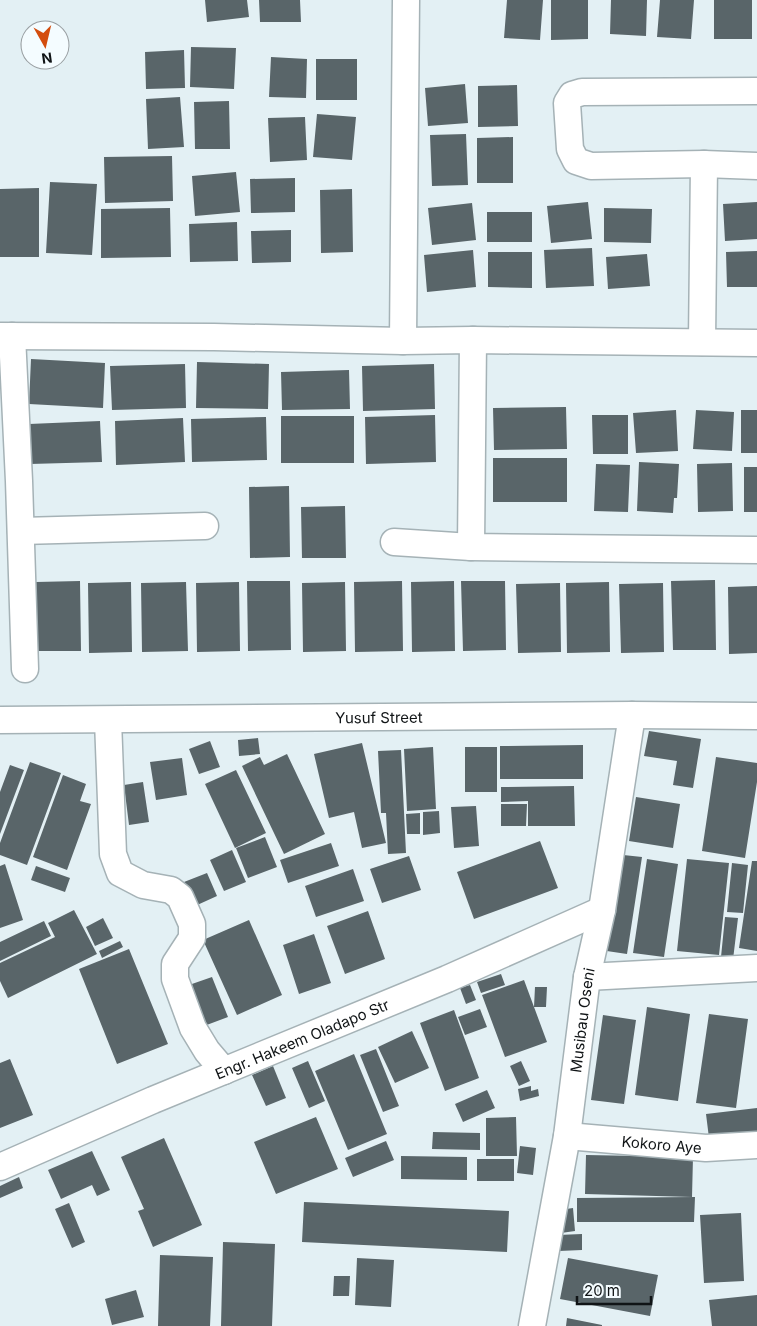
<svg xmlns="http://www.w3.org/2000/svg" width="757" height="1326" font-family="Inter,sans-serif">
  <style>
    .building { fill: #596569 }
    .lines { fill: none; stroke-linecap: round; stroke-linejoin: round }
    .minor-casing { stroke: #a5b2b6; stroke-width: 29 }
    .minor { stroke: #fff; stroke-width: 26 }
    .labels { text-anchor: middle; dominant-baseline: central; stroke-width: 4; stroke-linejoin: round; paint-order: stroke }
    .street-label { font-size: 15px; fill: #101416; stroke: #f4fcff }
  </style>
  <rect width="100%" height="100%" fill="#e3f0f4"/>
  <path class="building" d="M205,0H247L249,17L207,22Z
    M259,0H300L301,22H260Z
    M507,0H543L540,40L504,38Z
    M551,0H588V39L551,40Z
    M611,0H647L646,36L610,34Z
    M660,0H694L691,39L657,37Z
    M714,0H752V39H714Z
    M191,47L236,48L234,89L190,87Z
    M184,50L185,88L146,89L145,52Z
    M271,57L307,59L306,98L269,97Z
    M316,59H357V100H316Z
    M465,84L468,123L428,126L425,88Z
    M517,85L518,126L478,127V86Z
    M180,97L184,147L148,149L146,99Z
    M229,101L230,149H195L194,102Z
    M317,114L356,117L352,160L313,157Z
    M305,117L307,160L270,162L268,118Z
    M466,134L468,185L432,186L430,135Z
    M513,137V183H477V138Z
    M172,156L173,201L105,203L104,157Z
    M236,172L240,212L195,216L192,176Z
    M295,178V212L251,213L250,179Z
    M50,182L97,184L92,255L46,253Z
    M39,188V257H0V189Z
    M352,189L353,252L321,253L320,190Z
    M588,202L592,239L551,243L547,206Z
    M757,202V239L725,241L723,204Z
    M472,203L476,240L432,245L428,208Z
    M170,208L171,257L101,258V209Z
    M604,208L652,209L651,243L604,242Z
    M487,212H532V242H487Z
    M237,222L238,261L190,262L189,224Z
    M291,230V262L252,263L251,231Z
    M592,248L594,286L546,288L544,250Z
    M473,250L476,287L427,292L424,255Z
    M757,251V287H727L726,252Z
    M488,252H532V288L488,287Z
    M647,254L650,286L608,289L606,257Z
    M31,359L105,363L103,408L29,404Z
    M197,362L269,364L268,409L196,408Z
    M185,364L186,408L112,410L110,366Z
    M434,364L435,409L363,411L362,366Z
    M349,370L350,409L282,410L281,372Z
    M566,407L567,449L494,450L493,408Z
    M676,410L678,451L636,453L633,413Z
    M696,410L734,412L732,451L693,449Z
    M741,410H757V453H741Z
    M435,415L436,462L366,464L365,417Z
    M592,415H628V454H593Z
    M281,416H354V463H281Z
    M266,417L267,460L192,462L191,419Z
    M183,418L185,462L116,465L115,421Z
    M100,421L102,462L30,464L29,424Z
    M493,458H567V502H493Z
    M639,462L679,464L677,498H674L673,513L637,511Z
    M732,463L733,511L698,512L697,464Z
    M596,464L630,465L628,512L594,511Z
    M744,467H757V512H744Z
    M289,486L290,557L250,558L249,487Z
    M345,506L346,558H302L301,507Z
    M715,580L716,650H673L671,581Z
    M80,581L81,651H37L36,582Z
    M247,581H290L291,650L248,651Z
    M402,581L403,651L355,652L354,582Z
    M454,581L455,651L412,652L411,582Z
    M461,581H505L506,650L463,651Z
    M131,582L132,652L89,653L88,583Z
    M186,582L188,651L142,652L141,583Z
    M239,582L240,651L197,652L196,583Z
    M345,582L346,651L303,652L302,583Z
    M609,582L610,652L567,653L566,583Z
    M560,583L561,652L518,653L516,584Z
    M663,583L664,652L621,653L619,584Z
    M757,586V653L729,654L728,587Z
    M649,731L701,739L693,788L673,785L677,761L644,756Z
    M258,738L260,754L239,756L238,740Z
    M210,741L220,767L199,774L189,749Z
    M362,743L386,843L362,848L354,812L329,818L314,754Z
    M583,745V779H500V746Z
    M433,747L436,809L407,811L404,749Z
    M465,747H497V792H465Z
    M401,750L406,853L388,854L386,813H381L378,751Z
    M287,754L325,834L284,854L242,766L260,757L264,765Z
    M716,757L757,763V782L745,858L702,851Z
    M182,758L187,795L156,800L150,762Z
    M30,762L61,773L27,865L0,855V843Z
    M10,765L24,770L0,834V792Z
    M236,770L266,833L235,848L205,784Z
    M63,775L86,784L80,801L91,804L67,870L33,857Z
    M143,782L149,822L129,825L124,785Z
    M574,786L575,826H528V801L501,802V787Z
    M636,797L680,804L673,848L629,841Z
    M501,804H527L526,826H501Z
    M476,806L479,846L454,848L451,807Z
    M439,811L440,833L423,835V812Z
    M420,813V834H407L406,814Z
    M265,837L277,867L248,878L236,848Z
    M540,841L558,888L474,919L457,872Z
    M331,843L339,866L288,883L280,860Z
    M232,850L246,882L224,891L210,860Z
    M614,854L642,857L627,954L600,950Z
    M409,856L421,890L382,903L370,869Z
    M647,859L678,864L664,957L633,953Z
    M687,859L729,863L719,955L677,951Z
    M752,861H757V951L739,948Z
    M732,863L748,865L743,913L727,912Z
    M5,864L23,920L0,928V866Z
    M36,866L70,878L65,892L31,880Z
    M353,869L364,901L316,917L305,886Z
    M207,873L217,896L195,906L184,882Z
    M74,910L97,954L8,998L0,981V963L55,937L48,923Z
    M368,911L385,959L345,974L327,926Z
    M725,917L738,918L732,968L720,967Z
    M103,918L113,938L95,946L86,927Z
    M249,920L282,995L237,1015L203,940Z
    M44,921L51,936L0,961V942Z
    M314,934L331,983L299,994L283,945Z
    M120,941L123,947L102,958L99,951Z
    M129,949L168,1044L117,1064L79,969Z
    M501,974L505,985L481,993L477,982Z
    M212,977L228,1017L204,1026L189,985Z
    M524,980L547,1042L505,1057L482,995Z
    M470,985L476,1000L466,1004L460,988Z
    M535,987H547L546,1007H534Z
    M647,1007L690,1014L678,1101L635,1095Z
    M480,1009L487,1027L465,1035L458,1017Z
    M454,1010L479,1078L445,1091L420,1023Z
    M709,1014L748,1019L736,1108L696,1103Z
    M603,1015L636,1020L624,1104L591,1100Z
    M412,1031L429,1068L395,1083L378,1047Z
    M376,1049L399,1106L383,1112L360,1055Z
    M354,1054L387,1134L348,1150L315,1071Z
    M10,1059L33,1115L0,1128V1063Z
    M308,1061L325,1101L309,1108L292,1068Z
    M521,1061L530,1081L519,1086L510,1066Z
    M273,1066L286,1098L266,1106L252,1075Z
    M531,1086V1091L538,1089L539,1096L520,1101L518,1089Z
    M487,1090L495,1108L463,1122L455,1104Z
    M757,1108V1140L710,1146L706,1114Z
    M316,1117L338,1169L276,1194L254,1142Z
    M516,1117L517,1156H486V1118Z
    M433,1132L480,1133V1150L432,1149Z
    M164,1138L202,1225L153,1247L138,1211L144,1209L121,1157Z
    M386,1141L394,1160L353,1177L345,1158Z
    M520,1146L536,1148L533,1175L517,1173Z
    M92,1151L110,1190L97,1196L92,1185L61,1199L48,1170Z
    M586,1155L693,1157L692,1197L585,1194Z
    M401,1156L467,1157V1180L401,1179Z
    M477,1159H514V1181H477Z
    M19,1177L23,1188L0,1198V1186Z
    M695,1197L694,1222H577V1198Z
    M304,1202L509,1211L507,1252L302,1242Z
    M69,1203L85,1242L72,1248L55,1209Z
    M573,1208L575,1231L561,1233L559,1210Z
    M741,1213L744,1281L704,1283L700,1215Z
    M582,1234V1250L559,1251L558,1235Z
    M223,1242L275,1244L272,1326H221Z
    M160,1255L213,1257L210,1326H158Z
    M357,1258L394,1260L391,1307L355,1305Z
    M568,1258L658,1275L650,1316L560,1299Z
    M334,1276H350L349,1296H333Z
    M136,1290L144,1317L112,1325L105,1299Z
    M757,1295V1326H712L709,1300Z
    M567,1318L602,1325V1326H566Z"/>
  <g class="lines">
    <defs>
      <g id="minor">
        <path d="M757,91L582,92L572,95L567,103L570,149L576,161L591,166L704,164L757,166"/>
        <path d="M0,336L214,337L403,341L473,340L757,343"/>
        <path d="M12,336L19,481L25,669"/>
        <path d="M403,341L406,0"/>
        <path d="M702,342L704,164"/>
        <path d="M21,531L205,526"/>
        <path d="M394,542L471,547L757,550"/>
        <path d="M471,547L473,340"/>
        <path id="s1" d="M0,720L632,715L757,716"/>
        <path d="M108,720L113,854L120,873L143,885L171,890L180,897L192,924V938L175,964V979L193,1028L207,1051L224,1071"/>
        <path d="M587,977L757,968"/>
        <path id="s2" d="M567,1136L706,1148L757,1145"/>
        <path id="s3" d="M0,1167L153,1100L447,979L602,910"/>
        <path id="s4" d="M532,1326L567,1136L587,977L602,910L632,715"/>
      </g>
    </defs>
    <use href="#minor" class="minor-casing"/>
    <use href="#minor" class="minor"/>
  </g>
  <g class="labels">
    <g class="street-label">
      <text stroke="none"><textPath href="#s1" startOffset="379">Yusuf Street</textPath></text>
      <text stroke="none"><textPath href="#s4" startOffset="310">Musibau Oseni</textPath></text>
      <text stroke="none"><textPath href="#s3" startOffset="328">Engr. Hakeem Oladapo Str</textPath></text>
      <text stroke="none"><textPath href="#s2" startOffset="95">Kokoro Aye</textPath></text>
    </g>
  </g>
  <g transform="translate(45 45) rotate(172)"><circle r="24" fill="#f4fcff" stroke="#999fa2"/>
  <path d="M0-4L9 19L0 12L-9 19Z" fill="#d34d0e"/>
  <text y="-8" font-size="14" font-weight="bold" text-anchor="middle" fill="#101416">N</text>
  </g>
  <path d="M577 1296v8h74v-8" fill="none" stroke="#101416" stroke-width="2.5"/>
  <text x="584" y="1296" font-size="15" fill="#101416" stroke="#f4fcff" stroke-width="4" paint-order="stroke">20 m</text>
</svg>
